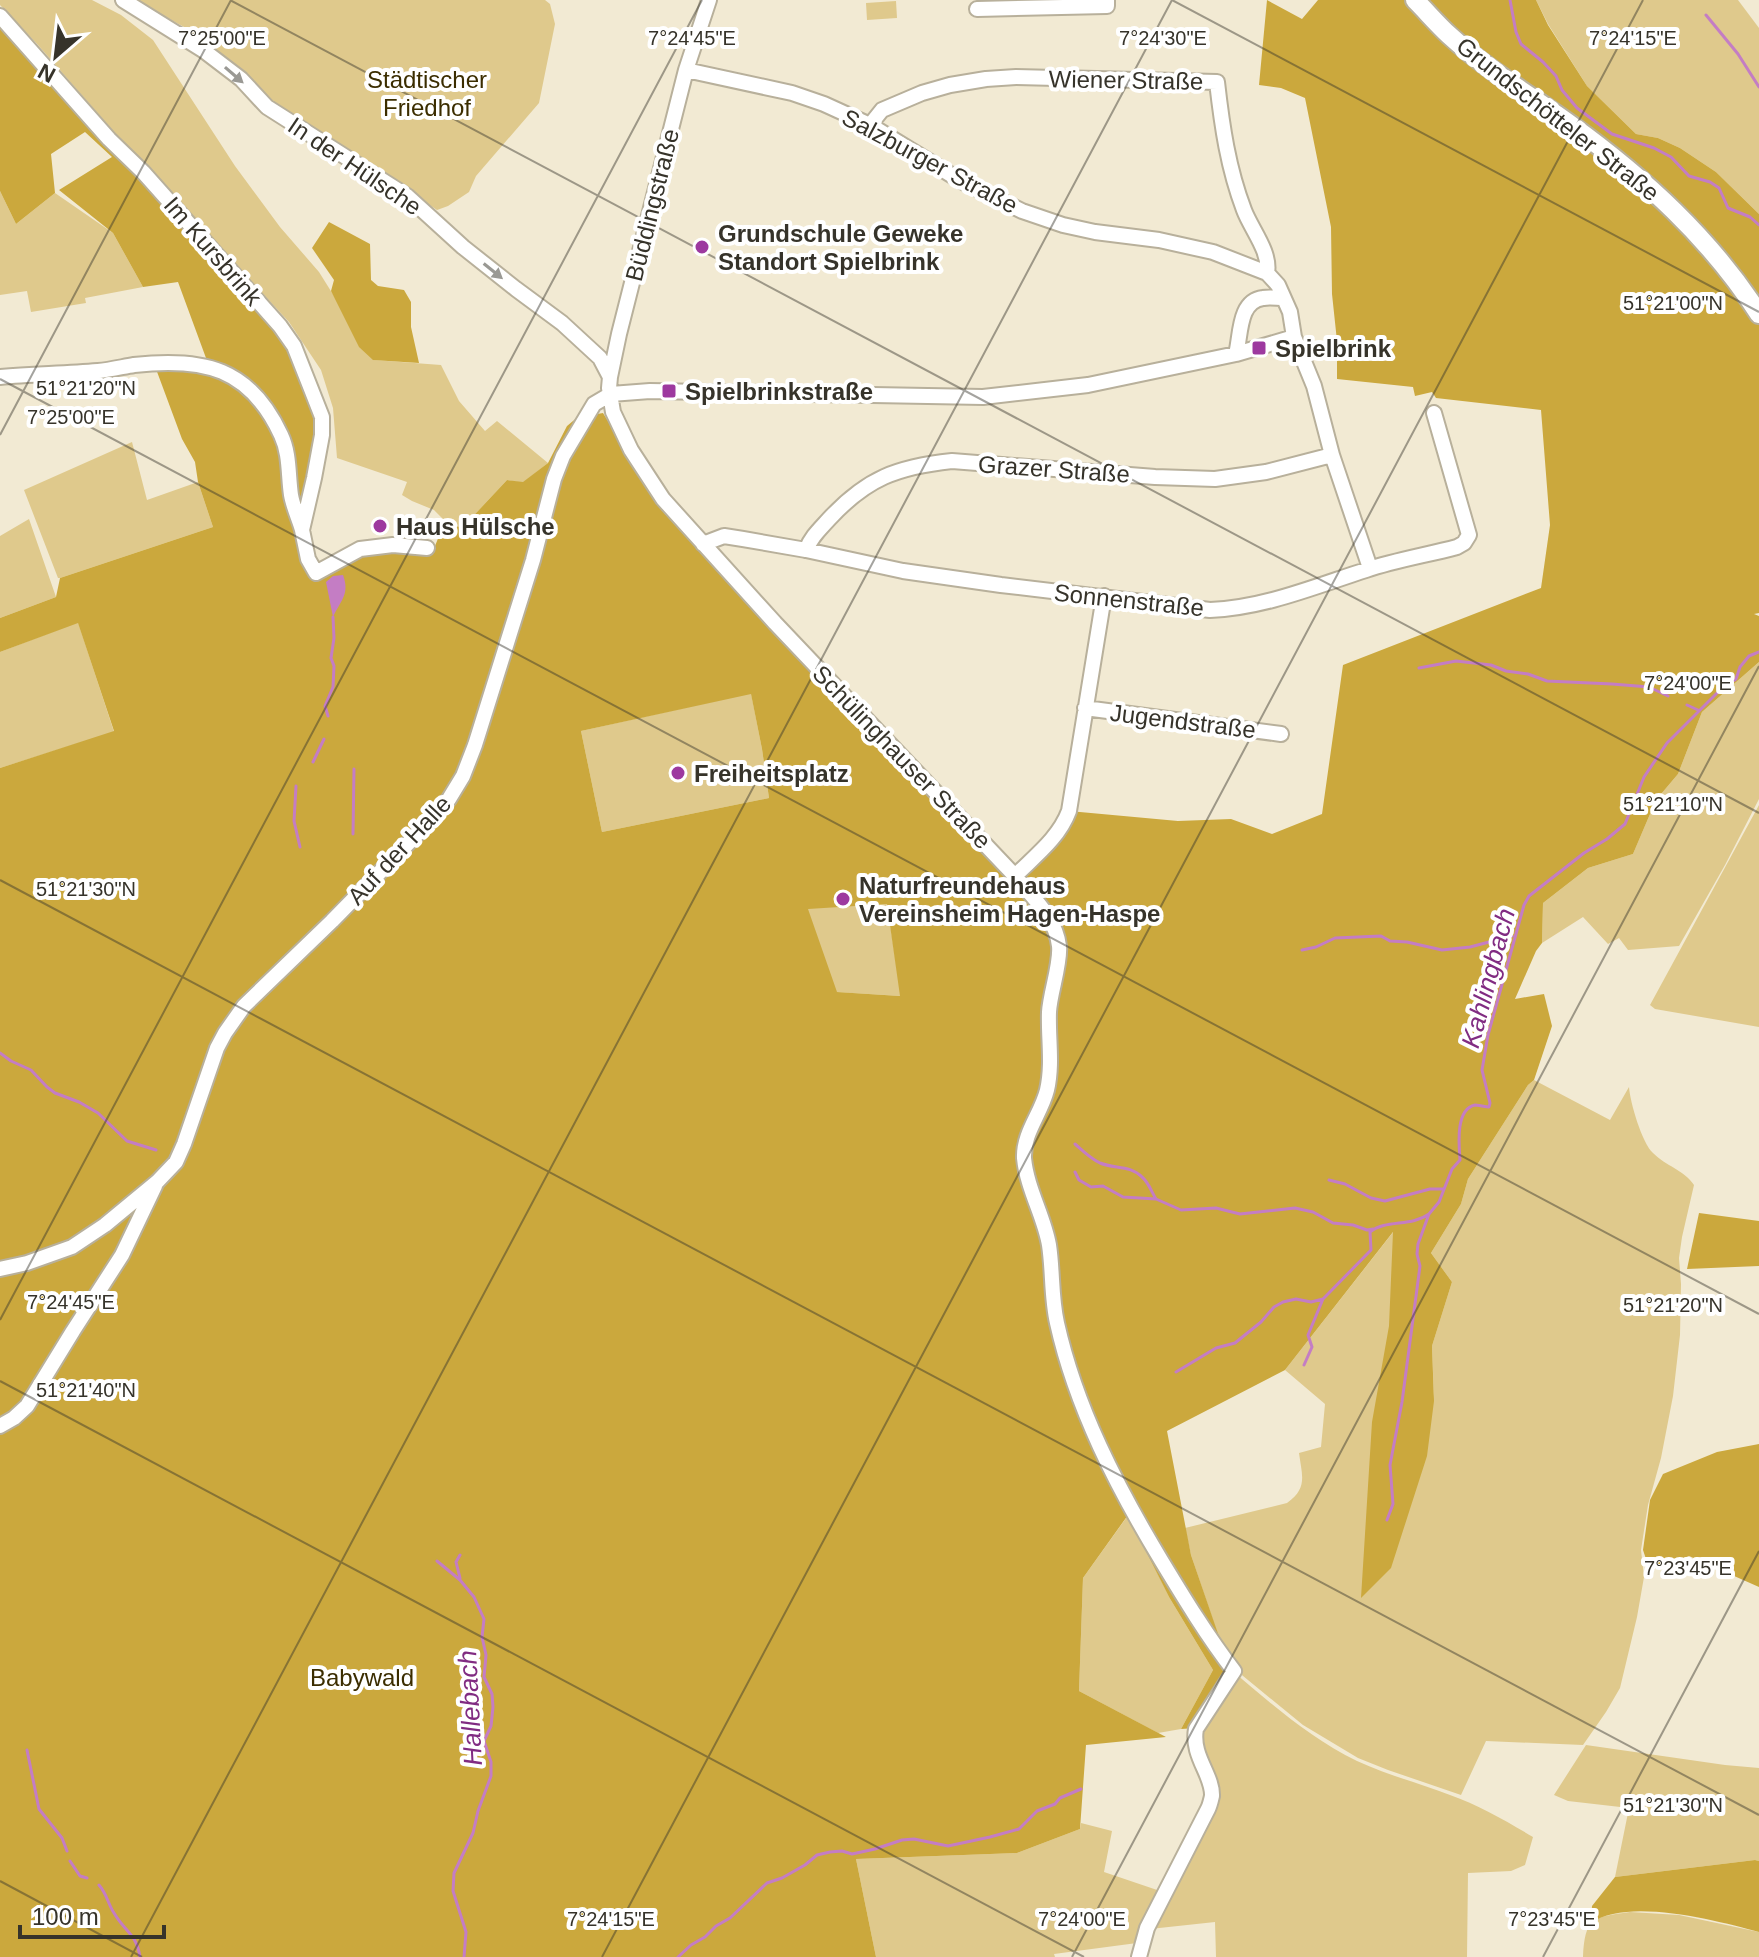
<svg xmlns="http://www.w3.org/2000/svg" width="1759" height="1957" font-family="Arial,sans-serif">
  <style>
    .green { fill: #dfc98c }
    .forest { fill: #cba83d; fill-rule: evenodd }
    .water { fill: #c47dc4 }
    .lines { fill: none; stroke-linecap: round; stroke-linejoin: round }
    .stream { stroke: #c47dc4; stroke-width: 3 }
    .minor-casing { stroke: #b8b09b; stroke-width: 18 }
    .major-casing { stroke: #b8b09b; stroke-width: 22 }
    .minor { stroke: #fff; stroke-width: 14 }
    .major { stroke: #fff; stroke-width: 18 }
    .oneway { fill: #9a9994 }
    .ticks { fill: none; stroke: #36332a; stroke-width: 2; stroke-opacity: 0.45 }
    .poi-dot { fill: #9d399f; stroke: #fff; stroke-width: 3 }
    .labels { text-anchor: middle; dominant-baseline: central; stroke-width: 8; stroke-linejoin: round; paint-order: stroke }
    .park-label { font-size: 24px; fill: #3b2d00; stroke: #fff }
    .street-label { font-size: 24px; fill: #36332a; stroke: #fff }
    .poi-label { font-size: 24px; font-weight: bold; fill: #36332a; stroke: #fff; text-anchor: start }
    .water-label { font-size: 26px; font-style: italic; fill: #812c82; stroke: #fff }
    .ticks-label { font-size: 20px; text-anchor: middle; fill: #36332a; stroke: #fff; stroke-width: 8; stroke-linejoin: round; paint-order: stroke }
  </style>
  <rect width="100%" height="100%" fill="#f2ead3"/>
  <path class="green" d="M0,0H92L121,15L153,40L235,166L280,227L319,272L374,360L441,365L459,401L485,431L497,421L548,463L523,483L507,480L462,528L445,521L434,510L412,501L402,495L407,482L337,458L333,408L321,370L289,322L134,155L38,45L0,5Z
    M134,0H545L550,4L555,24L539,103L476,176L469,192L448,206L437,210L325,134L275,103L216,53L212,42Z
    M1536,0H1738L1759,28V214L1716,172L1680,148L1658,138L1636,134L1587,86L1548,24Z
    M896,1L897,18L867,20L866,3Z
    M0,191L16,224L55,193L113,233L143,287L85,298L86,303L31,312L27,291L0,295Z
    M132,442L147,500L198,482L213,527L60,578H58L24,490Z
    M29,519L56,597L0,618V536Z
    M78,622L114,732L0,768V652Z
    M1759,662V799L1725,865L1679,946L1628,950L1619,938L1608,944L1583,917L1542,943L1543,903L1588,868L1633,854L1656,800L1678,774L1702,712Z
    M751,693L762,749L769,798L602,832L581,731Z
    M1759,805V1027L1655,1009L1650,1005Z
    M887,904L901,996L836,992L807,908Z
    M1534,1080L1610,1120L1629,1087C1630,1102 1642,1143 1653,1153C1666,1166 1684,1170 1694,1185L1682,1237L1679,1258L1681,1284L1680,1335L1673,1396L1661,1458L1648,1505L1641,1550L1644,1577L1637,1617L1620,1688L1606,1712L1583,1745L1486,1741L1461,1795L1388,1770L1358,1758L1303,1725L1237,1671L1225,1656L1191,1555L1185,1528L1287,1503C1308,1488 1302,1476 1299,1453L1321,1447L1325,1404L1285,1370L1394,1231L1428,1254L1424,1351L1434,1399L1432,1346L1452,1282L1431,1253L1461,1204L1468,1179L1528,1085Z
    M1129,1514L1169,1597L1213,1670L1181,1729L1158,1733L1079,1691L1083,1578Z
    M1236,1674C1275,1707 1312,1739 1357,1761C1387,1775 1419,1783 1450,1795C1479,1805 1506,1821 1533,1837L1525,1865L1511,1871L1468,1873L1467,1957H1216L1215,1922L1150,1929L1211,1810L1197,1738Z
    M1586,1745L1725,1765L1759,1768V1861L1755,1860L1615,1877L1629,1808L1568,1801L1554,1795Z
    M1081,1823L1112,1831L1104,1872L1163,1892L1137,1943L1054,1954L1055,1957H876L856,1859L1017,1853L1080,1829Z
    M1630,1912L1679,1915L1759,1932V1957H1583C1585,1918 1592,1917 1630,1912Z"/>
  <path class="forest" d="M1267,0L1302,19L1318,0H1536L1548,25L1587,86L1636,134L1658,138L1680,148L1716,172L1759,214V613L1754,614L1759,616V662L1702,712L1678,774L1656,800L1633,854L1588,868L1543,903L1542,943L1536,951L1515,999L1544,994L1552,1026L1534,1080L1528,1085L1468,1179L1461,1204L1431,1253L1452,1282L1432,1346L1434,1401L1427,1456L1391,1568L1361,1598L1372,1422L1389,1326L1393,1232L1285,1370L1167,1431L1191,1555L1225,1654L1235,1673L1196,1728L1181,1729L1213,1670L1169,1597L1128,1515L1083,1578L1079,1691L1166,1737L1086,1745L1080,1829L1017,1853L856,1859L876,1957H0V768L114,731L78,623L0,652V618L56,597L60,578L213,527L198,482L195,462L182,439L156,369L206,358L178,282L143,287L113,233L59,190L112,157L85,132L51,154L55,193L16,224L0,191V20L174,209L292,350L321,419L311,476L308,565L343,564L369,553L390,549L433,551L445,521L462,528L507,480L523,482L548,463L567,426L585,411L592,415L603,413L665,514L1015,876L1069,811L1178,821L1231,819L1272,834L1322,814L1343,665L1541,588L1550,525L1541,410L1436,398L1432,392L1415,396L1413,387L1337,379V341L1332,294L1331,227L1305,98L1281,88L1259,85ZM751,694L762,749L769,798L602,832L581,731ZM887,904L900,996L837,992L808,909Z
    M329,222L370,244L371,280L378,286L404,290L411,302V327L419,363L373,360L359,347L331,291L334,280L312,248Z
    M1699,1213L1759,1221V1266L1687,1269Z
    M1759,1444V1587L1689,1556L1650,1571L1643,1550L1650,1500L1663,1474L1717,1452Z
    M1755,1860L1759,1861V1932C1718,1921 1628,1897 1591,1923L1592,1906L1615,1877Z"/>
  <path class="water" d="M343,575C350,594 341,600 333,617L326,582L333,576Z"/>
  <g class="lines">
    <path class="stream" d="M1510,0L1516,32L1521,44L1543,62L1556,76L1562,90L1577,108L1612,134L1654,148L1671,157L1689,176L1710,182L1719,188L1728,208L1750,217L1759,225
      M1706,15L1738,54L1759,87
      M1419,668L1456,661L1491,665L1506,671L1528,674L1547,681L1612,684L1649,687L1668,696
      M1687,705L1698,710
      M328,716L325,706L333,687L334,666L331,658L334,638L333,617
      M313,762L324,739
      M296,786L294,821L300,847
      M353,834L354,769
      M1302,950L1316,947L1335,938L1381,936L1390,941L1407,942L1442,950L1470,947L1512,936
      M0,1053L11,1061L31,1070L47,1087L55,1093L79,1102L98,1113L127,1141L156,1150
      M1075,1144C1083,1151 1091,1159 1100,1163C1115,1169 1130,1165 1142,1177C1149,1183 1151,1191 1156,1199
      M1075,1172L1079,1180L1091,1187L1103,1186L1123,1197L1156,1199L1181,1210L1216,1208L1240,1214L1295,1208L1313,1212L1333,1223L1353,1225L1367,1230L1373,1229
      M1329,1180L1345,1184L1371,1198L1385,1201L1430,1189H1443
      M1304,1365L1312,1347L1308,1335L1323,1299
      M1176,1372L1216,1348L1235,1343L1261,1322L1274,1307L1283,1302L1296,1299L1311,1302L1323,1299L1371,1250L1370,1232C1386,1219 1411,1227 1429,1214
      M1387,1520L1393,1504L1390,1465L1402,1402L1420,1266L1417,1254L1418,1244L1429,1214L1439,1202L1452,1169L1460,1160C1459,1146 1455,1109 1475,1105C1477,1105 1487,1107 1489,1107L1490,1103L1482,1070L1488,1035L1524,905L1529,896L1584,853L1607,839L1625,824L1644,777L1667,743L1720,690L1736,679L1740,667L1749,656L1759,652
      M460,1555L456,1562L460,1578
      M437,1561L460,1580L474,1597L484,1619L482,1637L486,1655L484,1677L492,1694L493,1707L491,1726L484,1741L491,1762V1776L478,1811L473,1833L454,1873L453,1891L466,1932L464,1957
      M27,1750L39,1809L62,1838L67,1851
      M70,1861L80,1876L87,1878
      M99,1885C107,1894 108,1904 114,1913C125,1932 136,1933 140,1957
      M678,1957L691,1945L705,1937L716,1926L730,1918L767,1883L782,1878L805,1865L817,1855L830,1852L842,1851L852,1854L875,1849L902,1840L914,1839L948,1846L990,1837L1019,1829L1037,1811L1055,1804L1060,1798L1081,1789"/>
    <defs>
      <path id="minor" d="M123,0L203,50L241,79L267,107L407,196L463,247L516,289L562,323L600,358L610,377
        M709,0L686,70L619,334L610,377L609,388L613,412L631,450L663,499L775,623L1015,876C1032,897 1056,918 1059,946C1061,963 1050,993 1049,1012C1048,1038 1053,1064 1047,1090C1041,1114 1023,1133 1024,1158C1027,1189 1044,1216 1049,1245C1053,1271 1051,1297 1057,1323C1076,1408 1117,1487 1161,1560C1184,1598 1207,1636 1234,1671L1196,1729C1191,1756 1213,1775 1212,1796C1211,1800 1210,1805 1208,1809L1147,1928L1139,1957
        M977,9L1107,6V0
        M0,16L109,139L143,172L280,326L294,346L322,417V435L314,478L302,530L308,559L316,573L360,549L393,545L427,548
        M686,70L792,93L824,104L870,125L961,181L1022,211L1063,225L1095,232L1159,240L1213,252L1267,273
        M870,125L882,110L922,93L950,85L986,79L1016,77L1217,82C1222,126 1228,168 1244,210C1251,229 1271,252 1267,273L1278,285L1290,312L1294,337L1314,386L1332,455L1370,568
        M1236,354C1241,336 1238,301 1263,298C1269,297 1277,298 1283,298
        M0,377C33,374 65,374 98,371C110,370 122,367 134,365C204,357 250,368 281,435C290,454 288,475 291,495C293,507 299,519 302,530
        M703,544L724,536L743,539L806,550L903,571L1001,585L1210,610C1264,608 1316,586 1366,570C1396,560 1427,555 1457,547L1464,543L1469,535L1434,413
        M806,550C811,537 820,529 829,519C867,478 897,467 952,461L1155,477L1215,479L1266,472L1332,455
        M1085,708L1281,734
        M1015,876C1035,856 1059,838 1069,811L1104,596
        M0,1269L27,1263L72,1247L105,1225L157,1182L176,1162L184,1144L217,1048L225,1033L244,1006L332,921L426,825L449,799L463,776L475,745L533,560L554,479L563,456L594,404L611,394L650,391L983,397L1088,385L1236,354L1294,337
        M0,1426L14,1418L27,1406L73,1331L122,1255L155,1186"/>
      <path id="major" d="M1415,0C1427,12 1437,24 1449,35C1486,69 1531,96 1571,125C1644,178 1710,238 1759,314"/>
    </defs>
    <use href="#minor" class="minor-casing"/>
    <use href="#major" class="major-casing"/>
    <use href="#minor" class="minor"/>
    <use href="#major" class="major"/>
  </g>
  <defs><path id="oneway-solid" d="M-6-.8H1V-3.2L6.5 0L1 3.2V.8H-6Z" transform="scale(2)"/></defs>
  <g class="oneway">
    <use href="#oneway-solid" transform="translate(234 75) rotate(41)"/>
    <use href="#oneway-solid" transform="translate(493 271) rotate(39)"/>
  </g>
  <path class="ticks" d="M230,0L1759,813M1172,0L1759,312M0,379L1759,1314M0,435L231,0M0,880L1759,1815M0,1320L702,0M0,1381L1084,1957M0,1881L142,1957M131,1957L1172,0M602,1957L1643,0M1072,1957L1759,666M1543,1957L1759,1551"/>
  <g class="poi-dot">
    <circle cx="702" cy="247" r="8"/>
    <rect x="1251" y="340" width="16" height="16" rx="4"/>
    <rect x="661" y="383" width="16" height="16" rx="4"/>
    <circle cx="380" cy="526" r="8"/>
    <circle cx="678" cy="773" r="8"/>
    <circle cx="843" cy="899" r="8"/>
  </g>
  <g class="labels">
    <g class="park-label">
      <text x="427" y="79">Städtischer<tspan x="427" dy="28">Friedhof</tspan></text>
      <text x="362" y="1677">Babywald</text>
    </g>
    <g class="street-label">
      <text transform="translate(1126 80) rotate(1)">Wiener Straße</text>
      <text transform="translate(1558 119) rotate(38)">Grundschötteler Straße</text>
      <text transform="translate(930 161) rotate(28)">Salzburger Straße</text>
      <text transform="translate(355 166) rotate(34)">In der Hülsche</text>
      <text transform="translate(652 205) rotate(-76)">Büddingstraße</text>
      <text transform="translate(213 251) rotate(49)">Im Kursbrink</text>
      <text transform="translate(1054 469) rotate(4)">Grazer Straße</text>
      <text transform="translate(1129 600) rotate(6)">Sonnenstraße</text>
      <text transform="translate(1183 721) rotate(7)">Jugendstraße</text>
      <text transform="translate(902 757) rotate(46)">Schülinghauser Straße</text>
      <text transform="translate(399 850) rotate(-47)">Auf der Halle</text>
    </g>
    <g class="poi-label">
      <text x="718" y="233">Grundschule Geweke<tspan x="718" dy="28">Standort Spielbrink</tspan></text>
      <text x="1275" y="348">Spielbrink</text>
      <text x="685" y="391">Spielbrinkstraße</text>
      <text x="396" y="526">Haus Hülsche</text>
      <text x="694" y="773">Freiheitsplatz</text>
      <text x="859" y="885">Naturfreundehaus<tspan x="859" dy="28">Vereinsheim Hagen-Haspe</tspan></text>
    </g>
    <g class="water-label">
      <text transform="translate(1488 978) rotate(-75)">Kahlingbach</text>
      <text transform="translate(470 1708) rotate(-93)">Hallebach</text>
    </g>
  </g>
  <g class="ticks-label">
    <text x="222" y="45">7°25'00"E</text>
    <text x="692" y="45">7°24'45"E</text>
    <text x="1163" y="45">7°24'30"E</text>
    <text x="1633" y="45">7°24'15"E</text>
    <text x="1673" y="310">51°21'00"N</text>
    <text x="86" y="395">51°21'20"N</text>
    <text x="71" y="424">7°25'00"E</text>
    <text x="1688" y="690">7°24'00"E</text>
    <text x="1673" y="811">51°21'10"N</text>
    <text x="86" y="896">51°21'30"N</text>
    <text x="71" y="1309">7°24'45"E</text>
    <text x="1673" y="1312">51°21'20"N</text>
    <text x="86" y="1397">51°21'40"N</text>
    <text x="1688" y="1575">7°23'45"E</text>
    <text x="1673" y="1812">51°21'30"N</text>
    <text x="611" y="1926">7°24'15"E</text>
    <text x="1082" y="1926">7°24'00"E</text>
    <text x="1552" y="1926">7°23'45"E</text>
  </g>
  <g transform="translate(56 56) rotate(208)" stroke="#ffffff" stroke-width="6" paint-order="stroke">
  <path d="M0-6L14 30L0 20L-14 30Z" fill="#36332a"/>
  <text y="-12" font-size="22" font-weight="bold" text-anchor="middle" fill="#36332a">N</text>
  </g>
  <path d="M20 1925v12h144v-12" fill="none" stroke="#36332a" stroke-width="4"/>
  <text x="32" y="1925" font-size="24" fill="#36332a" stroke="#ffffff" stroke-width="6" paint-order="stroke">100 m</text>
</svg>
